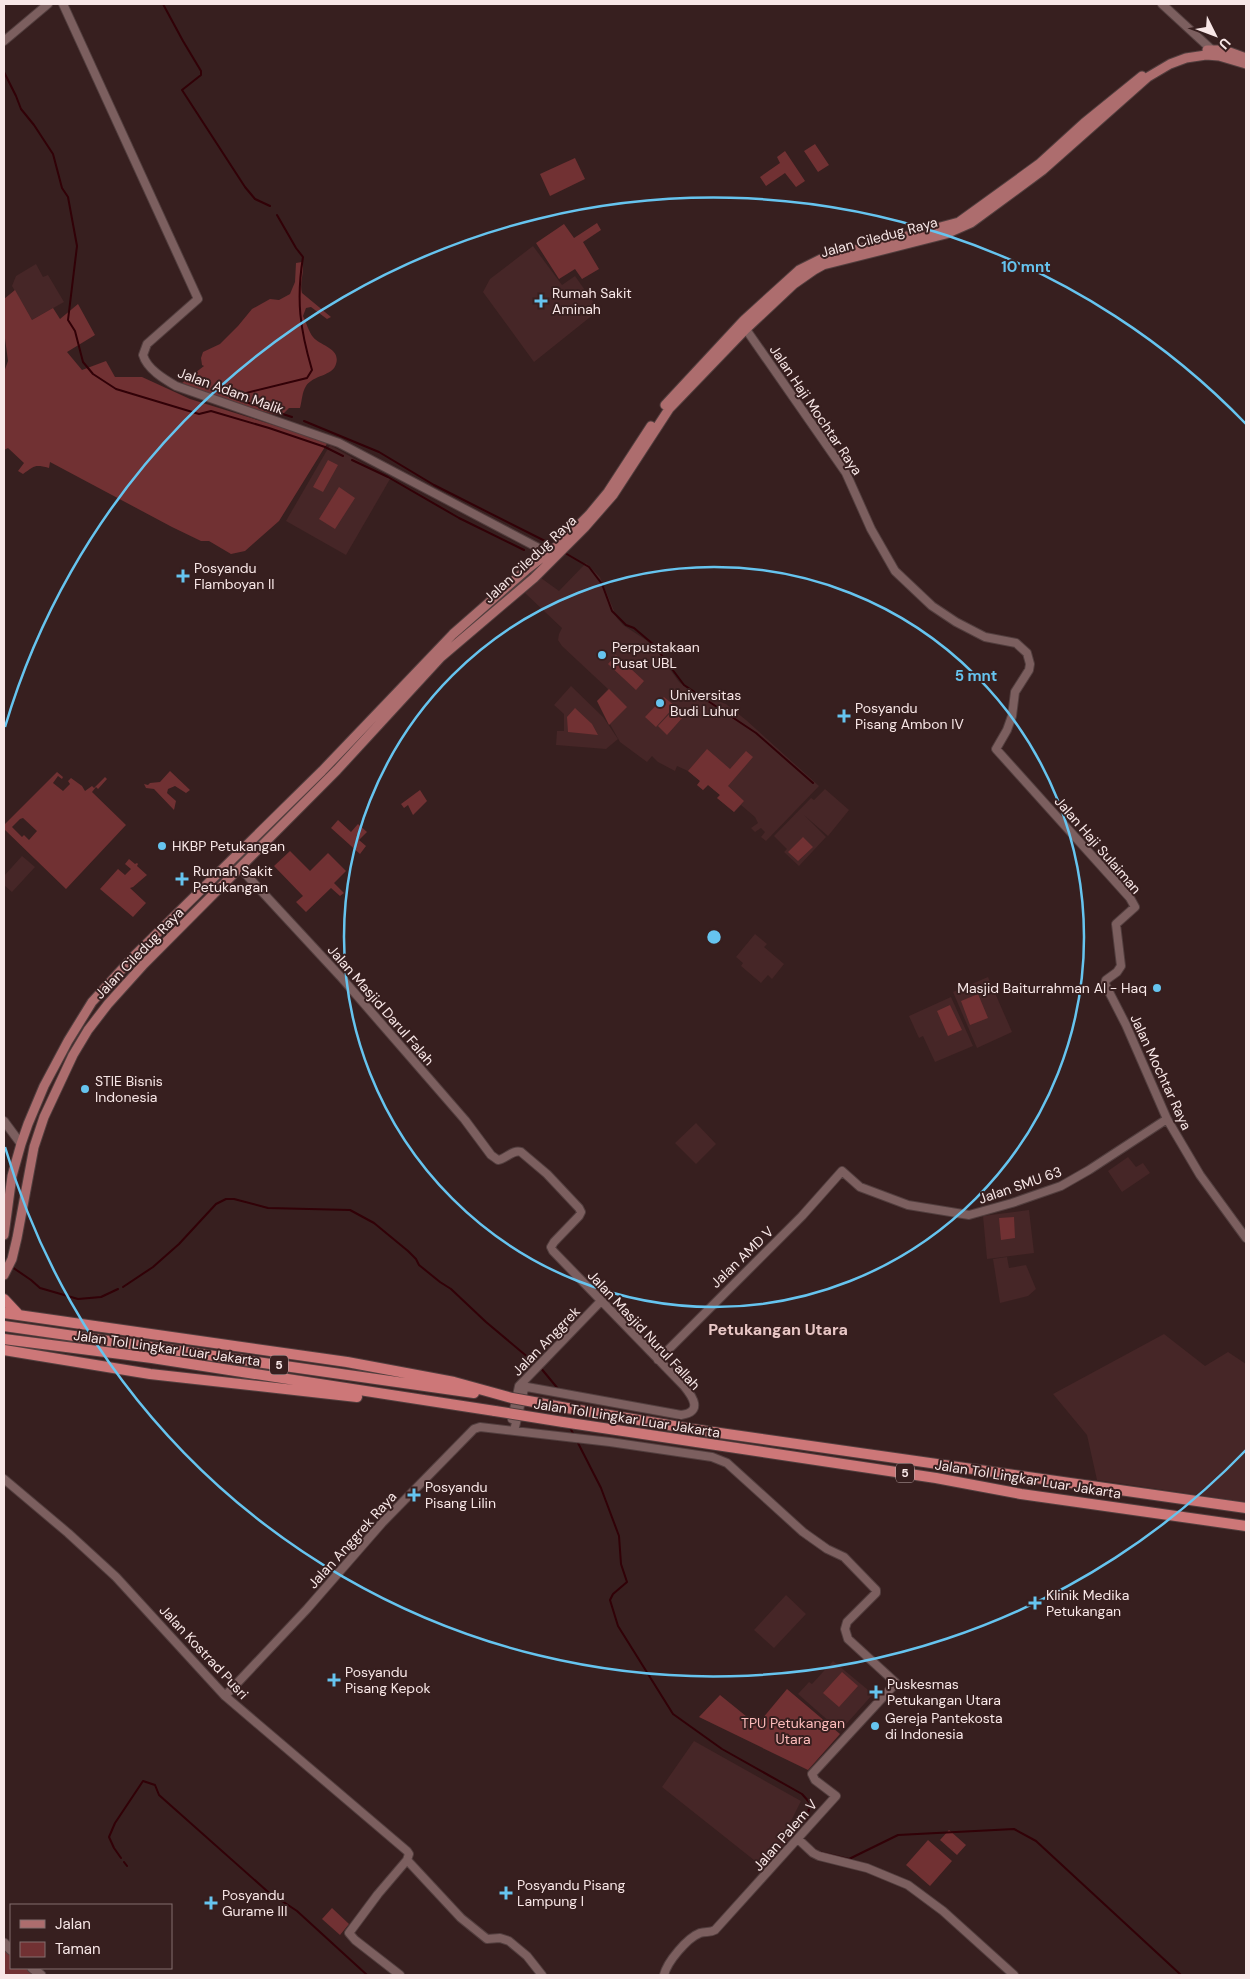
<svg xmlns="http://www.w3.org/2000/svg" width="1250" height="1979" font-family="'DM Sans',sans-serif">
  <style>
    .built { fill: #462627 }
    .green { fill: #713133; fill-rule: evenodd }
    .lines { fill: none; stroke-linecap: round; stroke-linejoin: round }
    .stream { stroke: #310107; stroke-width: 2 }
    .tertiary-casing { stroke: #523e3e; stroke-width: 10 }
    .secondary-casing { stroke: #523e3e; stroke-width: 11 }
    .primary-casing { stroke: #523e3e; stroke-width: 11 }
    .motorway-casing { stroke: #523e3e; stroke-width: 12 }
    .tertiary { stroke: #7c5f5f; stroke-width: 8 }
    .secondary { stroke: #7c5f5f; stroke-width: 9 }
    .primary { stroke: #ad6d6e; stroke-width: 9 }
    .motorway { stroke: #cd7778; stroke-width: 10 }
    .motorway-bridge-casing { stroke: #523e3e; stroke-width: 12; stroke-linecap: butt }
    .motorway-bridge { stroke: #cd7778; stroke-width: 10 }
    .ring { fill: none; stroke: #66c4ef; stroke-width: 2.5 }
    .poi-dot { fill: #66c4ef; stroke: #371f1f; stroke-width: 2 }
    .labels { text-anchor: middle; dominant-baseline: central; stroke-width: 4; stroke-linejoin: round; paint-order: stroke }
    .shield { fill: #371f1f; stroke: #beabab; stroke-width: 1 }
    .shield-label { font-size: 12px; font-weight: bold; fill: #f8e7e7 }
    .street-label { font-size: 14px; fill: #f8e7e7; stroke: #371f1f }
    .poi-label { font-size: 14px; fill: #f8e7e7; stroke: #371f1f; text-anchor: start }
    .park-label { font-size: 14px; fill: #fdbcbb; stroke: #371f1f }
    .quarter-label { font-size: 16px; font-weight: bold; fill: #e9c7c6; stroke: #371f1f }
    .centre { fill: #66c4ef; stroke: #371f1f; stroke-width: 2.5 }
    .ring-label { font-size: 15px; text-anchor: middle; font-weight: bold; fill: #66c4ef; stroke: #371f1f; stroke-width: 4; stroke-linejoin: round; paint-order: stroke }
  </style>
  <rect width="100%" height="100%" fill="#371f1f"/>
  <path class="built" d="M533,246L562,285L575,276L599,310L534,362L483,292L490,279Z
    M36,264L43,277L48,275L64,302L32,320L12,286L16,276Z
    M330,445L390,479L346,555L286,521Z
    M586,563L600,577L617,618L623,625L646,640L657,651L679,682L689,690L726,704L746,720L819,786L766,841L761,837L765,832L761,828L755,832L751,828L758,823L755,817L741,805L734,812L717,798L720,795L708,785L703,790L697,785L700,781L688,771L677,766L675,771L658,762L652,756L647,762L620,742L597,701L608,689L562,646L558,640L559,634L562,628L525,593L541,578L559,591Z
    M571,686L603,717L618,739L606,749L556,745L557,731H564V714L554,705Z
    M825,789L849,810L828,836L804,815L826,837L799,866L784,852L787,849L774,836L811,798L814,800Z
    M22,856L35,867L12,892L5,886L4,876Z
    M755,934L767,944L764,947L784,964L772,979L768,975L761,983L741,966L743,963L736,957Z
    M988,977L1012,1032L977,1048L953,992Z
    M951,997L973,1046L935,1062L923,1036L919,1038L909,1016Z
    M696,1123L716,1144L696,1164L675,1143Z
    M1128,1157L1136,1167L1143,1163L1150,1173L1122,1192L1108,1171Z
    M1029,1210L1034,1253L987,1259L983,1216Z
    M1007,1257L1009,1268L1026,1265L1036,1289L1028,1296L1000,1303L993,1259Z
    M1164,1334L1205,1366L1228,1352L1246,1364V1502L1097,1480L1087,1435L1053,1394Z
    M786,1595L806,1614L774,1648L754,1630Z
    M833,1661L873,1694L840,1731L798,1694L809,1682L812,1684Z
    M694,1741L801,1801L789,1825L792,1836L764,1868L662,1787Z"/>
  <path class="green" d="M815,144L829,165L818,172L804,151Z
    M785,151L805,181L796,187L785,173L766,186L760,177L780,163L777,157Z
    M575,158L585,179L550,196L540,174Z
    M597,223L601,230L583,242L599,269L582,279L575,269L559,279L536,243L564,224L574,238Z
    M302,262C305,272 299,283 302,293L331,317L327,319L311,307L306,308L303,316C306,322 309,332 313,337C320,346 341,348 336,364C333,376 313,375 306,386C302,392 302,401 300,408H289L283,414L277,415L224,401L182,383L204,366L202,365L201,358L203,352L220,344L238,326L252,309L270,299L279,300L290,294L295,282L296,263Z
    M15,290L32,320L53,308L60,319L78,304L95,335L67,352L82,370L106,361L115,377H142L190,399L328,442L279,521L245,551L231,554L209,541H201L172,527L50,462L49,468C34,464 35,466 23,474L18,471L24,463L8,448L4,450V372L8,361L4,331V299Z
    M328,460L338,465L323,492L313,487Z
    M339,487L355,498L335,529L319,519Z
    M616,655L644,681L636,690L608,664Z
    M609,689L627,707L609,725L597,701Z
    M664,697L675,706L656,727L645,717Z
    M575,708L592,724L598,735L568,732L567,717Z
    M674,709L683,717L667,735L658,726Z
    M707,749L730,769L746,751L753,757L728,786L744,801L734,812L717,798L720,795L708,785L703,790L697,785L700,781L688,771Z
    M170,771L190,790L186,793L175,786L168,789L167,793L176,801L174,810L154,789L146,788L144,784L148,785L150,783L160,782Z
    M57,772L63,777L62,779L58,776L53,783L63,791L70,784L68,781L71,778L82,786L85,791L92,786L94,788L105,777L107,779L98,789L96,787L92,792L126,825L66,889L4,829V825ZM23,818L37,831L29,840L24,835L22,837L12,827L20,819Z
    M420,790L427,801L413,815L408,805L404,808L401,804Z
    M338,820L351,832L358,824L367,832L359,840L366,846L360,854L331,828Z
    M803,837L813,847L798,861L788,852Z
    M290,851L310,871L328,853L346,871L334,883L344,893L340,896L331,888L306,912L296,902L303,896L274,866Z
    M129,859L135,864L137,863L138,864L137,866L147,875L133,887L130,888L146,903L133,917L100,889L118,869L125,875L131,869L125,864Z
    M978,994L988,1018L970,1025L961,1001Z
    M950,1005L962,1030L948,1036L937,1011Z
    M1014,1217L1015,1238L1001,1240L999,1218Z
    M842,1672L858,1686L839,1707L823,1693Z
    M787,1689L840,1734L808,1770L699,1717L720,1695L757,1725Z
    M949,1830L966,1845L957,1855L940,1840Z
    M928,1840L952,1861L930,1886L906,1865Z
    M332,1908L349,1924L340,1935L322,1919Z
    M4,1944L11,1950V1968H32L41,1975H4Z"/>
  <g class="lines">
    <path class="stream" d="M163,4L183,41L201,71V75L182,90L245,187L255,199L270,206
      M4,72L16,96L21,109L34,125L53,154L62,188L68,197L77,246L68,320L75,331L83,362L93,374L116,389L199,414L211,411L269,428L325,447L343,456
      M277,215L296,248L303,257C296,300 300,329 312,370L307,378L230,397L292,417
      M304,421L379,452L434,485L555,546
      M352,460L388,477L459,518L524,550
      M565,553L589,567L602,584L612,611L626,625L634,628L654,645L684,685L756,733L813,783
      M12,1267L31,1280L40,1288L78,1299L101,1297L118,1289
      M123,1287L153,1267L179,1244L216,1204L226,1199H234L268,1208L350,1210L374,1223L408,1251L416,1259L419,1265L440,1282L451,1289L486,1322L536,1364
      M540,1367L559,1390
      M569,1426L574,1435
      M577,1441L601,1488L619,1536L621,1564L627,1582L613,1594L610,1600L618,1626L673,1714L722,1749L802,1794L810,1803L806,1825
      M812,1847L819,1852L849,1859L898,1835L1014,1829L1036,1841L1181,1975
      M121,1858L114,1848L109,1837L115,1823L143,1781L155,1785L159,1795L267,1891L297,1911L367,1975
      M124,1862L127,1866"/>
    <defs>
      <path id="tertiary" d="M63,4L198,299L147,344L143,355C147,369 164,379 176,386L339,443L548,553
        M1162,4L1212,50
        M4,41L48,4
        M743,325L846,473L871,529L895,571L932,606L956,622L985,637L1016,643L1027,653L1030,664L1029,670L1015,692L1012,716L1007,730L996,749L1130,898L1135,907L1116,924L1121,966L1117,972L1106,980L1105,984L1126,1025L1167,1119L1200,1175L1246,1238
        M241,869L340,976L465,1120L491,1155L498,1160C506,1159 513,1149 521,1152L547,1174L579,1208L581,1212L579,1216L554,1242L551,1247L553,1251L684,1386C693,1397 703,1412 681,1415L527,1387L524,1389L514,1431
        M4,1121L21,1144
        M658,1360L802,1216L842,1171L860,1187L908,1205L969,1215L1012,1203L1061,1186L1089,1170L1167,1119
        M512,1419L519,1386L601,1301
        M4,1479L68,1533L116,1577L225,1696L407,1851L409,1854L407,1860
        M225,1696L307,1609L382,1523L474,1429L480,1427L610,1442L712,1457L727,1463L803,1532L827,1549L844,1557L876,1590V1593L847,1622L845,1629L848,1639L896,1683L812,1774L815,1780L836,1796L715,1930C710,1933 706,1931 700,1933C687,1938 667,1962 664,1975
        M798,1839L813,1853L819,1856L867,1868L908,1885L943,1911L1014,1975
        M407,1860L461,1918L487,1939L500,1938L509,1941L527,1956L542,1975
        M400,1975L355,1940L349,1933L378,1894L407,1860"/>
      <path id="secondary" d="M4,1943L11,1950
        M32,1968L41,1975"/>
      <path id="primary" d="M1207,50H1224L1246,58
        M665,405L744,320L799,270L821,259L959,222L1039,164L1084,123L1142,76
        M4,1235L12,1176L21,1144L28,1124L44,1086L68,1041L92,1002L134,956L322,771L453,634L526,570L561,543L589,515L608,492L651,426
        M4,1275L12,1259L17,1238L34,1147L44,1117L73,1055L88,1030L108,1004L144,964L337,770L441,657L534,578L585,527L613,495L669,409L746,329L794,284L814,270L823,265L946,234L971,223L1043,170L1148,77L1170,64L1186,58L1206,55L1219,56L1246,64"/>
      <path id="motorway" d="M4,1299L18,1314
        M4,1313L347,1362L454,1382L512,1398
        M4,1326L474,1393
        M4,1339L152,1358L495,1411
        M4,1350L150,1374L357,1397
        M567,1408L692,1429L1246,1508
        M563,1422L936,1478L1021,1494L1246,1526"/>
    </defs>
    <use href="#tertiary" class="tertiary-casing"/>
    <use href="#secondary" class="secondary-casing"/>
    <use href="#primary" class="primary-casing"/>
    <use href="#motorway" class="motorway-casing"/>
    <use href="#tertiary" class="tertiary"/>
    <use href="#secondary" class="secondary"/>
    <use href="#primary" class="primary"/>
    <use href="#motorway" class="motorway"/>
    <defs>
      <path id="motorway-bridge" d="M512,1398L567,1408
        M495,1411L563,1422"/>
    </defs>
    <use href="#motorway-bridge" class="motorway-bridge-casing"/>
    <use href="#motorway-bridge" class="motorway-bridge"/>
  </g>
  <g class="ring">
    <circle cx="714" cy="937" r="370"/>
    <path d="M1246 1450A739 739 0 0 1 5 1147M5 727A739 739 0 0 1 1246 424"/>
  </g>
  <g class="poi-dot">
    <path d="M538.5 293.5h5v5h5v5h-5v5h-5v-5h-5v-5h5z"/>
    <path d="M180.5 568.5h5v5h5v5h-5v5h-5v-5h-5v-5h5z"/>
    <circle cx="602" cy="655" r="5"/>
    <circle cx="660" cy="703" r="5"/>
    <path d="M841.5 708.5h5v5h5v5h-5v5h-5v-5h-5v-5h5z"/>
    <circle cx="162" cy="846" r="5"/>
    <path d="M179.5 871.5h5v5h5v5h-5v5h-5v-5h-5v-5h5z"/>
    <circle cx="1157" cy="988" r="5"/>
    <circle cx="85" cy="1089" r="5"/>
    <path d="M411.5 1487.5h5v5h5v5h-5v5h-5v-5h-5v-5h5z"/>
    <path d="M1032.5 1595.5h5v5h5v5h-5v5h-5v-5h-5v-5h5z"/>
    <path d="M331.5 1672.5h5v5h5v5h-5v5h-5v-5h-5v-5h5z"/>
    <path d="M873.5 1684.5h5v5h5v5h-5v5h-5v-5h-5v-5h5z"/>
    <circle cx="875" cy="1726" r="5"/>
    <path d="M503.5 1885.5h5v5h5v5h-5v5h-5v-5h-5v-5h5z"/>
    <path d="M208.5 1895.5h5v5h5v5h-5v5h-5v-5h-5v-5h5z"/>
  </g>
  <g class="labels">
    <g class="shield">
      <rect x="270" y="1355.5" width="18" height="19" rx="4"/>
      <rect x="896" y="1463.5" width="18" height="19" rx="4"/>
    </g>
    <g class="shield-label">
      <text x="279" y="1365">5</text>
      <text x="905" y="1473">5</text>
    </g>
    <g class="street-label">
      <text transform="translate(879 237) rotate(-15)">Jalan Ciledug Raya</text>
      <text transform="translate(231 391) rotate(20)">Jalan Adam Malik</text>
      <text transform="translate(816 410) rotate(56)">Jalan Haji Mochtar Raya</text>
      <text transform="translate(530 559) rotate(-43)">Jalan Ciledug Raya</text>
      <text transform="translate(1098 845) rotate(49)">Jalan Haji Sulaiman</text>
      <text transform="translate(139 953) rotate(-46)">Jalan Ciledug Raya</text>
      <text transform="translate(381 1005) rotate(49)">Jalan Masjid Darul Falah</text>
      <text transform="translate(1161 1072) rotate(65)">Jalan Mochtar Raya</text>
      <text transform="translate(1020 1185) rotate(-19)">Jalan SMU 63</text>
      <text transform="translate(742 1257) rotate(-44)">Jalan AMD V</text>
      <text transform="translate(644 1330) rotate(47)">Jalan Masjid Nurul Fallah</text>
      <text transform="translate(546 1341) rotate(-46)">Jalan Anggrek</text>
      <text transform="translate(167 1348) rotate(8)">Jalan Tol Lingkar Luar Jakarta</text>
      <text transform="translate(627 1418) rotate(9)">Jalan Tol Lingkar Luar Jakarta</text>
      <text transform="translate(1028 1479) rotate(9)">Jalan Tol Lingkar Luar Jakarta</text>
      <text transform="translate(352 1540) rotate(-48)">Jalan Anggrek Raya</text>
      <text transform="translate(204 1652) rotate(47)">Jalan Kostrad Pusri</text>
      <text transform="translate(785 1835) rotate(-49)">Jalan Palem V</text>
    </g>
    <g class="poi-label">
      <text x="552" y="293">Rumah Sakit<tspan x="552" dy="16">Aminah</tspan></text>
      <text x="194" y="568">Posyandu<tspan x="194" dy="16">Flamboyan II</tspan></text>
      <text x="612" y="647">Perpustakaan<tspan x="612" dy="16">Pusat UBL</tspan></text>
      <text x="670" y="695">Universitas<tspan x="670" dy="16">Budi Luhur</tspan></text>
      <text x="855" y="708">Posyandu<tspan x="855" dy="16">Pisang Ambon IV</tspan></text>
      <text x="172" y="846">HKBP Petukangan</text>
      <text x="193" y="871">Rumah Sakit<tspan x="193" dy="16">Petukangan</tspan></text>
      <text x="1147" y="988" text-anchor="end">Masjid Baiturrahman Al - Haq</text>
      <text x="95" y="1081">STIE Bisnis<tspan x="95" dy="16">Indonesia</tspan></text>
      <text x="425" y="1487">Posyandu<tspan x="425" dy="16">Pisang Lilin</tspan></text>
      <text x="1046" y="1595">Klinik Medika<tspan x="1046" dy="16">Petukangan</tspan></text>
      <text x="345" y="1672">Posyandu<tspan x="345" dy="16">Pisang Kepok</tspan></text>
      <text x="887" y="1684">Puskesmas<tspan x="887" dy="16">Petukangan Utara</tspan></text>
      <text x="885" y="1718">Gereja Pantekosta<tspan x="885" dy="16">di Indonesia</tspan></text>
      <text x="517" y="1885">Posyandu Pisang<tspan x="517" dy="16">Lampung I</tspan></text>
      <text x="222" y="1895">Posyandu<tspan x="222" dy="16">Gurame III</tspan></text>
    </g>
    <g class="park-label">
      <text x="793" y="1723">TPU Petukangan<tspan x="793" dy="16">Utara</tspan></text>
    </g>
    <g class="quarter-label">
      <text x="778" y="1329">Petukangan Utara</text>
    </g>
  </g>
  <circle cx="714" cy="937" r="8" class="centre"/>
  <g class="ring-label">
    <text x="1026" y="272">10 mnt</text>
    <text x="976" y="681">5 mnt</text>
  </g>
  <rect width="1250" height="1979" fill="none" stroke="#f8e7e7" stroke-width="10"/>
  <rect x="10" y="1904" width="162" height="65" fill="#371f1f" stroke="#846f6f"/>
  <rect x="20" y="1920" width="25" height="8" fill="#ad6d6e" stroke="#846f6f"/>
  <text x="55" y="1929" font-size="15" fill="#f8e7e7">Jalan</text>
  <rect x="20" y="1942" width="25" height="15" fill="#713133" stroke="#846f6f"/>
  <text x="55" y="1954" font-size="15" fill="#f8e7e7">Taman</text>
  <g transform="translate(1215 35) rotate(132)" stroke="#371f1f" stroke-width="4" paint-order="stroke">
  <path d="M0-4L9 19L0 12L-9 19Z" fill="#f8e7e7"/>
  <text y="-8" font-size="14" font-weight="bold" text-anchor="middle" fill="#f8e7e7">U</text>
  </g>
</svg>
